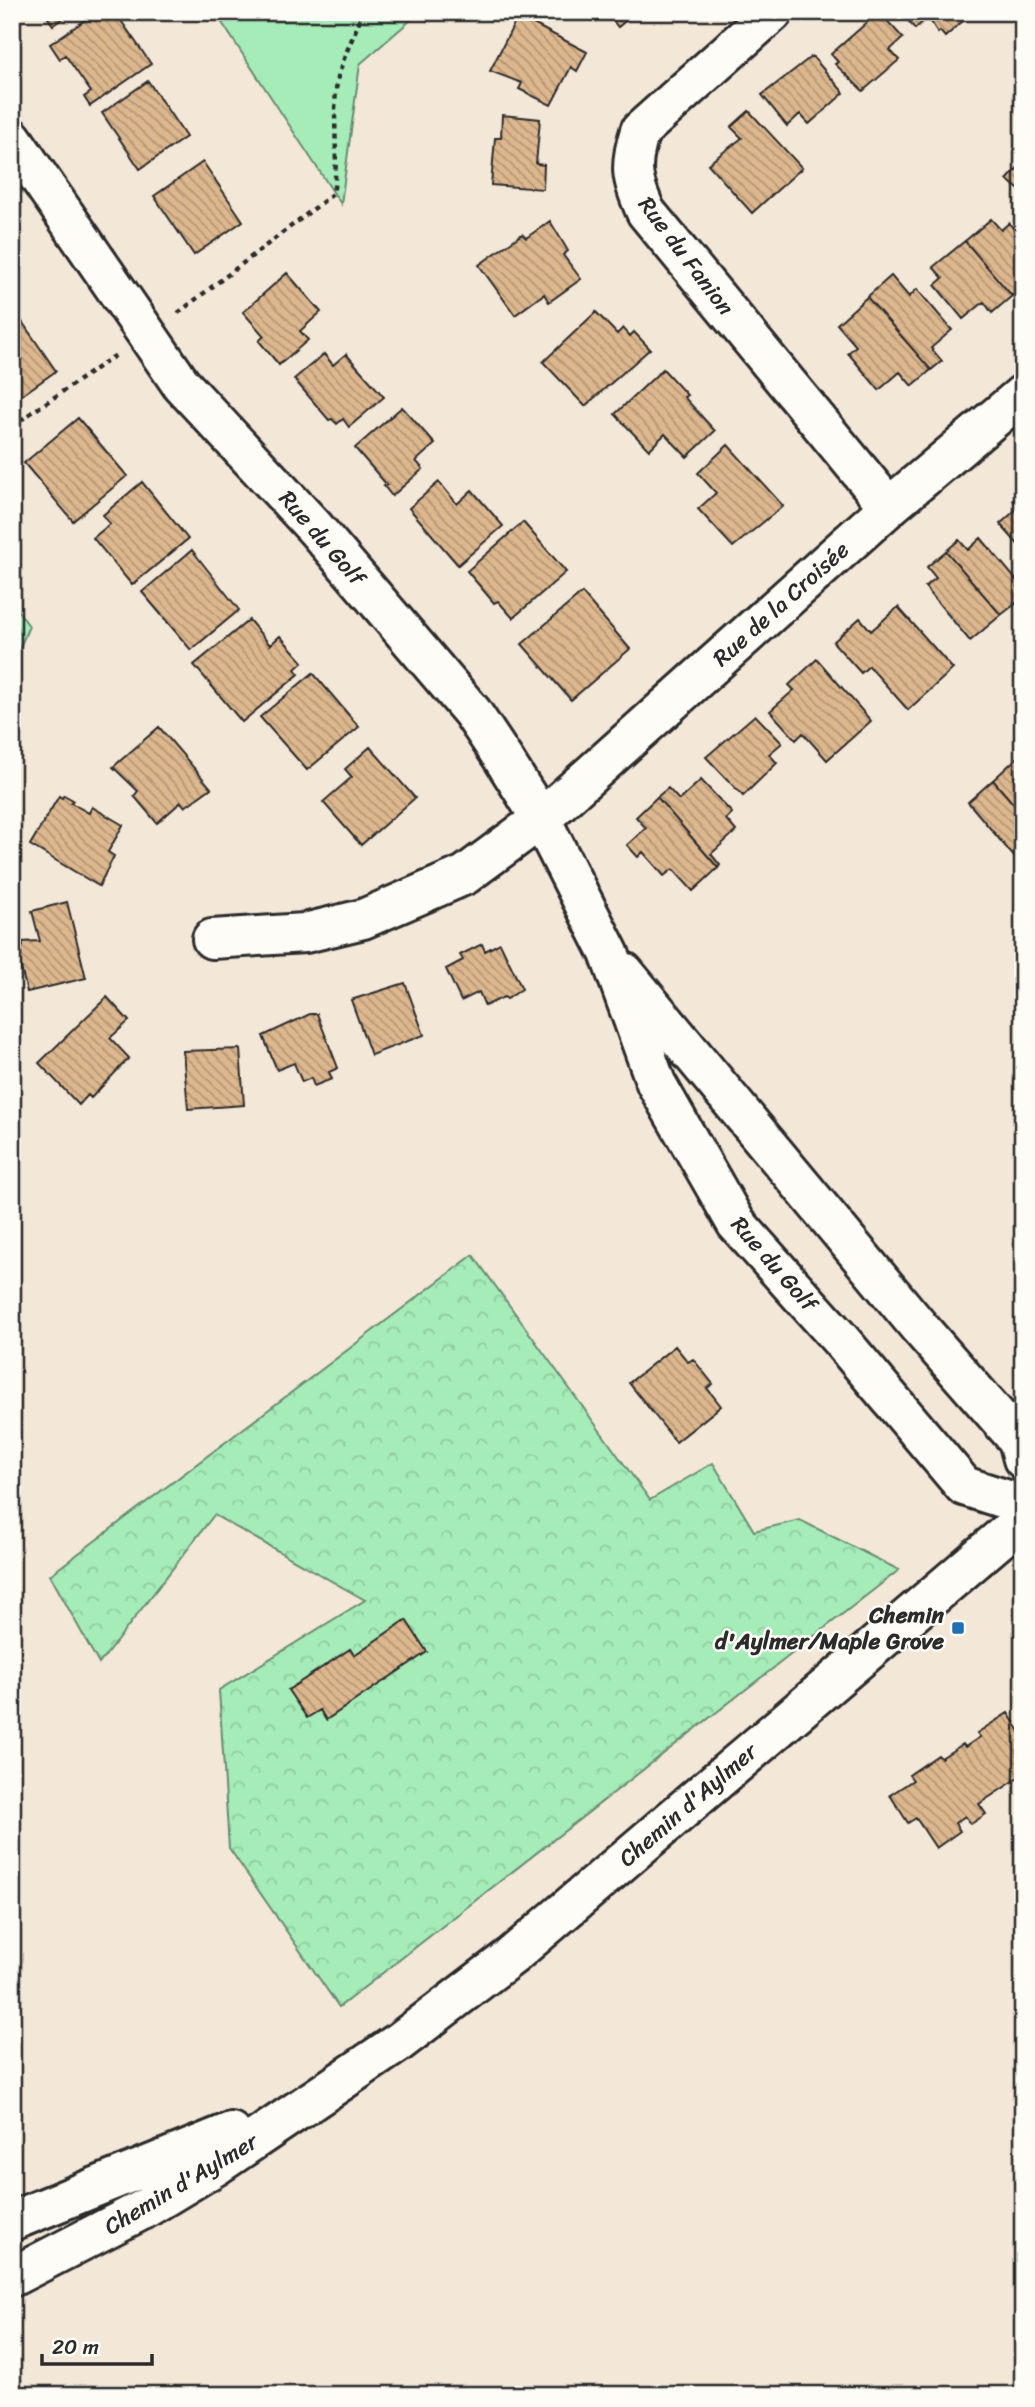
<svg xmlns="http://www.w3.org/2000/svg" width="1035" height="2407" font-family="Sriracha,sans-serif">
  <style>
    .green { fill: #a5ecb8; stroke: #688c72; stroke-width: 2 }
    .forest { fill: url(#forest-crowns); stroke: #688c72; stroke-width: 2 }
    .building { fill: url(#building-back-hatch); stroke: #2b2b2b; stroke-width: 2 }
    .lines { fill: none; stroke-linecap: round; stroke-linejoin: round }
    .minor-casing { stroke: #2b2b2b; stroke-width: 44 }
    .secondary-casing { stroke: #2b2b2b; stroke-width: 44 }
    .path { stroke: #2b2b2b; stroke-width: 4.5; stroke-dasharray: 5 5; stroke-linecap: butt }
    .minor { stroke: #fdfcf7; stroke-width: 38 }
    .secondary { stroke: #fdfcf7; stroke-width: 38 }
    .poi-dot { fill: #1f6fb2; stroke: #fdfcf7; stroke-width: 2.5 }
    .labels { text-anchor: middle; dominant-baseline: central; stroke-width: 5; stroke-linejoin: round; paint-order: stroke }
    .street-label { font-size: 23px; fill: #2b2b2b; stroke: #fdfcf7 }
    .poi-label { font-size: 23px; font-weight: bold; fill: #2b2b2b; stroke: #fdfcf7; text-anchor: end }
  </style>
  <defs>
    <pattern id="forest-crowns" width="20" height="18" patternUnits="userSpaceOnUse" patternTransform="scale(1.75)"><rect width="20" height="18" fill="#a5ecb8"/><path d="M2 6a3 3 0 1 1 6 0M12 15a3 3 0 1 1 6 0" fill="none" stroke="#8ecb9e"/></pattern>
    <pattern id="building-back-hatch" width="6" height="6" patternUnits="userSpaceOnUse" patternTransform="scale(1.75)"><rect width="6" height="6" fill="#ddb78e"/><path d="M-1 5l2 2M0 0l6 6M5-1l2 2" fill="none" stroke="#b39574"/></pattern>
  </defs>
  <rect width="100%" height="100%" fill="#f3e7d8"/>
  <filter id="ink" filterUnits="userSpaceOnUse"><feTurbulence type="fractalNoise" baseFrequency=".0143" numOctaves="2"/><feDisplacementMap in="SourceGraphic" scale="14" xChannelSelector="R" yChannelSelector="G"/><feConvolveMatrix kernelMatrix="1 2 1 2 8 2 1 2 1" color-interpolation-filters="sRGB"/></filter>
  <g filter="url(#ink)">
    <path class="green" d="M215,12H420L360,64L341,204Z
      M12,602L29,626L12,666Z"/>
    <path class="forest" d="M473,1255L650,1500L713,1463L754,1531L800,1520L899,1570L339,2007L229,1848L219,1690L365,1600L214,1515L99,1664L50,1575Z"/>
    <path class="building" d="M44,12H72L53,25Z
      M97,12H115L151,64L90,106L84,97L91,92L65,55L60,59L50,44Z
      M606,12H633L634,14L618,27Z
      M879,12L903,38L890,50L899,60L863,91L835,64L838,62L831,54Z
      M901,12H973L945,37L940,31L938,33L928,17L915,29Z
      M518,16L587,52L577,71L571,67L551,105L519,89L522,83L490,71Z
      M812,56L844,93L809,124L800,114L787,126L762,95Z
      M148,81L186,137L140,169L102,113Z
      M749,111L802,168L752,213L708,164L742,138L731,127Z
      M502,115L540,119L536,164L544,165L543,189L491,185L495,138H501Z
      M203,162L243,221L194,255L154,196Z
      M1023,162V193L1007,180Z
      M991,219L1001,230L1009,223L1023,240V272L1016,277L1023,287L1012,296L965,241Z
      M550,221L568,251L563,255L581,279L549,302L544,294L515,315L479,265L522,234L526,238Z
      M965,241L1012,296L992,313L984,302L963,319L935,285L943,278L933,267Z
      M287,273L321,312L300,331L308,340L279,365L259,341L264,336L243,312Z
      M891,276L909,297L917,289L952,330L931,348L942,361L931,370L867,297Z
      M867,297L931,370L912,386L900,372L879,390L848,353L856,346L837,324Z
      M14,310L56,371L12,402V312Z
      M596,312L617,334L623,328L630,336L634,332L650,349L585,406L543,362Z
      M324,354L333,365L346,354L384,397L349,427L343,419L337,424L332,419L329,420L294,379Z
      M663,369L687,395L684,397L715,431L687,457L665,434L649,450L615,414Z
      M402,407L435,444L416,461L423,469L392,496L384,486L387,485L355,448Z
      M78,418L127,476L73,521L24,463Z
      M728,445L783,506L733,547L698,509L716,493L698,473Z
      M142,482L188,539L132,585L93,538L110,524L103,515Z
      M439,482L457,504L472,490L503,526L458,565L409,508Z
      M1023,492V550L1000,524L1019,507L1013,500Z
      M523,522L566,572L513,618L498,601L494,603L467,571Z
      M981,538L1023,588V598L1001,615L946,551L959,540L968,550Z
      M192,550L239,610L191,650L142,592Z
      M946,551L1001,615L970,641L925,587L936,578L927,567Z
      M582,593L630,649L571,700L522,644Z
      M898,607L953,669L908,710L869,666L861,673L833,642L860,618L871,631Z
      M249,620L270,645L280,636L303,662L295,669L299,674L242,722L194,665Z
      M817,659L871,721L827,760L803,733L796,740L770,711L794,690L789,685Z
      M313,673L359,727L307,770L260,717Z
      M755,715L782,743L769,754L777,763L743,796L706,757Z
      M159,727L211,788L185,807L181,802L157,823L134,796L138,791L113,767Z
      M370,747L415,798L361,845L323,802L352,777L345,769Z
      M1018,757L1023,762V815L993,780Z
      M701,780L732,813L726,819L736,831L711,854L720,865L718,868L657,797L668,788L679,800Z
      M993,780L1023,815V853L1016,859L968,802Z
      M64,795L73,800L71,803L89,813L92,807L123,825L108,852L114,856L99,886L30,845L59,796L62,798Z
      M657,797L718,868L693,891L673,869L664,876L643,852L638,857L627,845L646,828L636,817Z
      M67,902L86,978L27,992L16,948L23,946L22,942L40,941L32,911Z
      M500,943L522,989L507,999L504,997L485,1006L479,992L461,1001L446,969L463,960L460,955L482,944L485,951Z
      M405,983L424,1035L371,1055L351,1000Z
      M107,997L129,1021L110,1038L129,1058L91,1098L88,1095L79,1105L39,1063Z
      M310,1014H317L338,1068L329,1072L332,1079L314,1086L311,1078L302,1082L294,1063L277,1070L263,1036Z
      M240,1049L244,1105L188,1109L183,1051Z
      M675,1346L688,1362L693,1359L713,1384L707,1388L721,1406L676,1442L629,1383Z
      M406,1620L427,1652L326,1720L320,1710L307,1718L288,1690L350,1649L354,1655Z
      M1008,1713L1023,1736V1775L979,1804L986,1814L971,1824L965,1816L955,1823L960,1831L936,1848L916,1818L908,1823L890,1795L913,1780L909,1775L938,1755L941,1758L963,1744L965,1747L980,1737L977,1733Z"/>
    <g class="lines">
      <defs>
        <path id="minor" d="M773,12L640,131C629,166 631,179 646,212L889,507
          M12,138L181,384L315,528L472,712L504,760L541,819L609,953L656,1083L736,1223L839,1338L964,1486L1023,1505
          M212,939L305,933L363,919L465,875L541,819L889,507L1023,394
          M624,972L919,1327L1018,1440L1023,1459"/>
        <path id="secondary" d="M12,2221L231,2132
          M12,2277L146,2208L214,2167L399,2042L513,1955L1023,1519"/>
      </defs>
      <use href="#minor" class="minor-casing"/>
      <use href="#secondary" class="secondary-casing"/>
      <path class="path" d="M178,313L333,194C339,159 333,124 336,90C339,62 354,39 362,12
        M12,426L116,355"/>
      <use href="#minor" class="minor"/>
      <use href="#secondary" class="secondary"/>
    </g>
  </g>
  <rect class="poi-dot" x="951" y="1621" width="14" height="14" rx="3.5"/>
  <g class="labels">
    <g class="street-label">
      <text transform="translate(686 256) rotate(53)">Rue du Fanion</text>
      <text transform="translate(322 538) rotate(49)">Rue du Golf</text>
      <text transform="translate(781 604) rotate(-42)">Rue de la Croisée</text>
      <text transform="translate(774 1264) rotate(49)">Rue du Golf</text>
      <text transform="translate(688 1805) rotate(-41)">Chemin d'Aylmer</text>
      <text transform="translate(181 2184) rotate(-31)">Chemin d'Aylmer</text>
    </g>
    <g class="poi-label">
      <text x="944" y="1615">Chemin<tspan x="944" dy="26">d'Aylmer/Maple Grove</tspan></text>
    </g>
  </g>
  <rect width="1035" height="2407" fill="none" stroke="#fdfcf7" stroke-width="42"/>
  <rect x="21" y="21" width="993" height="2365" fill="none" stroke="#2b2b2b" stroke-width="2.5" filter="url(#ink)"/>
  <path d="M42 2354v10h110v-10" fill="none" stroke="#2b2b2b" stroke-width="3.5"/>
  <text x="52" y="2354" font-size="21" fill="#2b2b2b" stroke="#fdfcf7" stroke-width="5" paint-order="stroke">20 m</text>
</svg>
